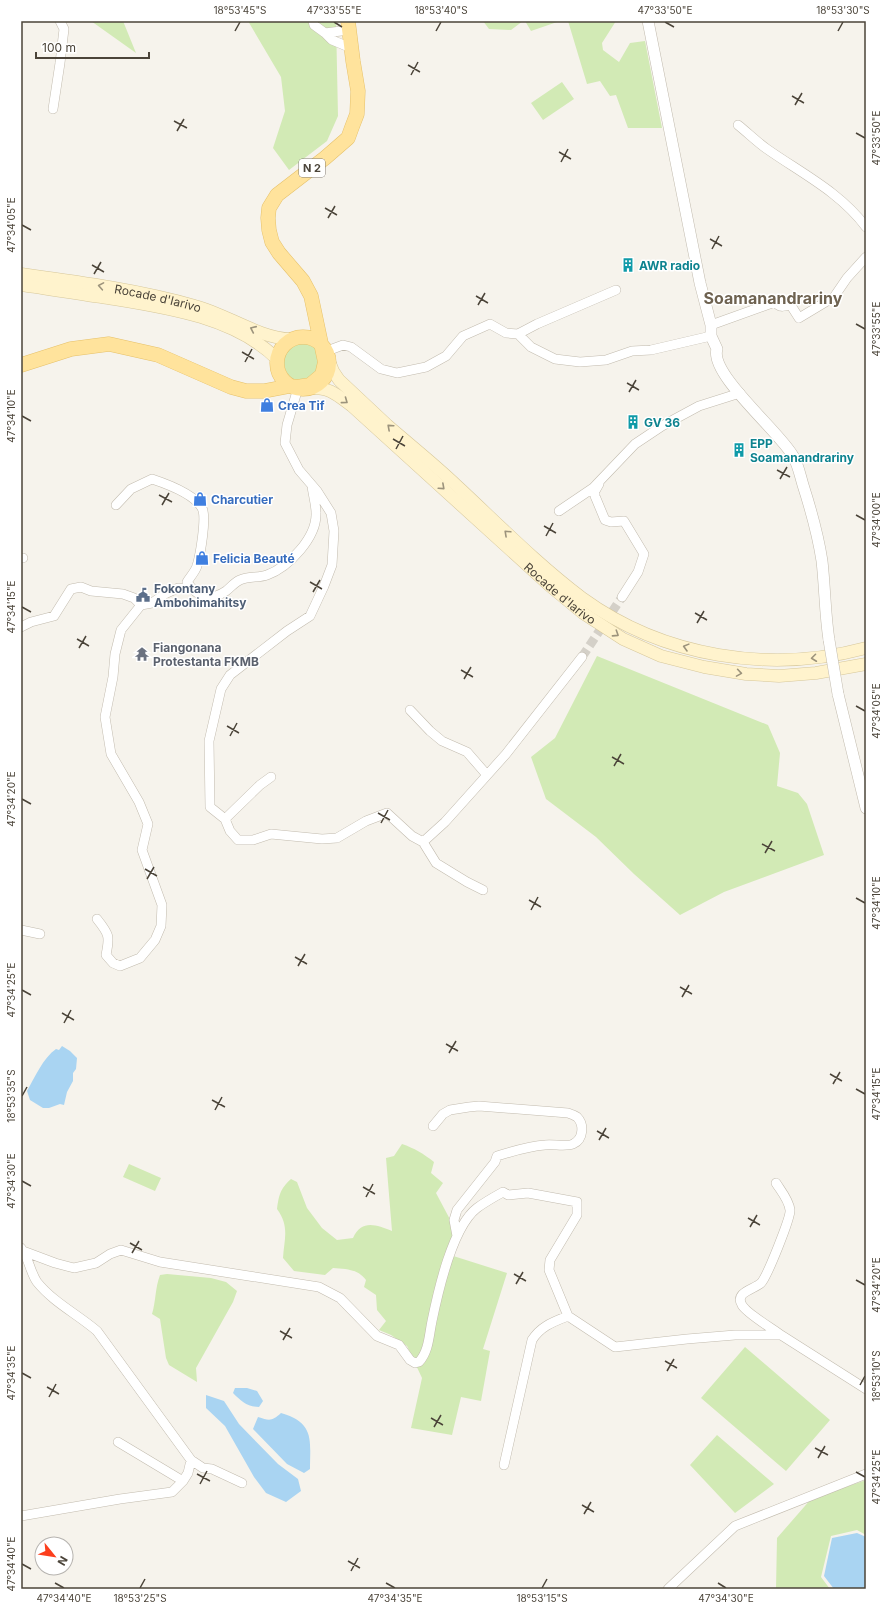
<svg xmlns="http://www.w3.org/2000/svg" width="887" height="1610" font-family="Inter,sans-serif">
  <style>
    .green { fill: #d2eab5 }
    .water { fill: #a9d4f2 }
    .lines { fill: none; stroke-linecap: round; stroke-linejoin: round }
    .minor-tunnel { stroke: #d4d0c8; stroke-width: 9; stroke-dasharray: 9 4.5; stroke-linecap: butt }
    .minor-casing { stroke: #c2bbae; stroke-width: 10 }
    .tertiary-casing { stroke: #c2bbae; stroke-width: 12 }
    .secondary-casing { stroke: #d6c79b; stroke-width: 13 }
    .primary-casing { stroke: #e6c16a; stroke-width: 15 }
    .minor { stroke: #fff; stroke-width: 9 }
    .tertiary { stroke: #fff; stroke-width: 11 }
    .secondary { stroke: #fff3cd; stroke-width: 12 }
    .primary { stroke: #ffe39c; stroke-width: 14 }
    .tertiary-bridge-casing { stroke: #c2bbae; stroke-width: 12; stroke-linecap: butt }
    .tertiary-bridge { stroke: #fff; stroke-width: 11 }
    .oneway { stroke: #9c937c }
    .ticks { fill: none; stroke: #4b4439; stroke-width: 1.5 }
    .labels { text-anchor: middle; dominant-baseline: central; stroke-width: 3; stroke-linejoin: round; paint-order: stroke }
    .shield { fill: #fff; stroke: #817c74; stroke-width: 1 }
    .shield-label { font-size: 11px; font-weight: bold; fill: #4b4439 }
    .culture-label { font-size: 12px; font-weight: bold; fill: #0d838f; stroke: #fff; text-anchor: start }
    .street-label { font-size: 12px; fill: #4b4439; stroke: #fff }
    .shop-label { font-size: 12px; font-weight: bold; fill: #366cbe; stroke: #fff; text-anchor: start }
    .service-label { font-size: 12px; font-weight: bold; fill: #4e5e75; stroke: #fff; text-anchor: start }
    .worship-label { font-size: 12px; font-weight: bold; fill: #5b616d; stroke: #fff; text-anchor: start }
    .district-label { font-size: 16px; font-weight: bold; fill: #6e6250; stroke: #fff }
    .neatline { fill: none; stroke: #4b4439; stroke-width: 1.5 }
    .ticks-label { font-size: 10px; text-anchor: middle; fill: #4b4439 }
  </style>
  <rect width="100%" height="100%" fill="#f6f3ec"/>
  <path class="green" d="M91,21H123L136,53Z
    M248,21H336L338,116L327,141L289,170L273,148L285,111L281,77Z
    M483,21H523L511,30L489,29Z
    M525,21H560L531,31Z
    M568,21H616L602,43L603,50L619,62L630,43L645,41L662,128H628L616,95L610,96L600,81L587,84Z
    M562,82L574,99L543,120L531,103Z
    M307,343L316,348L322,360L312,380H294C275,367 284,341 307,343Z
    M597,656L768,725L780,753L777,786L798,793L807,804L824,855L724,892L680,915L634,874L596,837L546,799L531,757L555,738Z
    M402,1144C414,1148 424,1154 434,1162L431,1173L443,1183L436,1193L453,1225L452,1236L447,1254L507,1273L483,1349L490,1351L481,1401L461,1397L452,1435L411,1428L422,1378L407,1346L391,1335L379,1330L386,1321L377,1310L376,1295L364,1287L366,1280C358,1269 346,1269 333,1268L325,1275L294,1271L283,1258C284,1239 290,1227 277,1209C279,1195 280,1189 291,1179L297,1182L307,1208L322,1228L337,1240L353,1238C362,1219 376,1225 392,1231L386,1158L394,1156Z
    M129,1164L161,1178L155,1191L123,1177Z
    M167,1274L211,1278L226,1282L237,1291L233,1302L196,1368L197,1382L169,1365L166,1358L160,1319L152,1314C156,1301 155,1288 160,1275Z
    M745,1347L830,1420L786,1471L701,1398Z
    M717,1435L774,1484L735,1513L690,1465Z
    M866,1480V1535L857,1530L831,1536L821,1577L830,1589H776L777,1538L811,1499Z"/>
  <path class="water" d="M62,1046L70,1051L77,1058L76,1069L73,1073V1081L67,1092L64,1105L60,1104L49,1108H43L30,1100L27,1091C35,1077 43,1058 56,1049L59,1050Z
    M235,1388H247L257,1391L263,1401L259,1407C247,1407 241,1401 233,1393Z
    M206,1395L224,1401L239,1424L278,1464L298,1479L301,1491L286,1502L266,1493L254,1477L225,1426L206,1408Z
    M281,1413C315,1423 310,1440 310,1469L304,1473L287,1464L253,1429L258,1417C270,1421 272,1421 281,1413Z
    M857,1533L866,1537V1589H834L824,1576L832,1538Z"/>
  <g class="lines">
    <path class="minor-tunnel" d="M582,657L622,597"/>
    <defs>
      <path id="minor" d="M313,21L314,25L325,33
        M349,30L325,33L332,40L351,48
        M53,109L60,63L64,29L60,21
        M738,125C748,133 757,142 767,149C801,173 840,192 866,227
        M711,325L775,302C780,308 783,307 790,304L799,318L834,297L847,278L866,257
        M518,334L531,347L555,359L580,362L606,360L632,351L651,350L711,336
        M327,351L343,345L351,347L381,369L397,373L426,367L446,356L463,336L490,324L506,333L518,334L537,324L616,290
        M599,484L595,491V496L605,520L611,522L624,521L644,554L638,572L622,597
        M116,505L131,489L152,479C167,484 194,494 202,508C207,517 200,556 197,566C195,572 190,577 187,582C198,598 209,602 226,591C231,587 235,582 240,580C248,576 259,578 267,575C289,567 317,537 316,513C316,504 313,495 312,486
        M559,511L593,488L635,444L662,426L699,406L740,393
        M21,558H23
        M141,605L152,603L165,594L178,588L192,589
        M21,627L31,622L54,616L71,589L81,587L91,591L123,594L134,598L141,605L121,630L115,654L113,677L105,717L111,754L139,802L148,824L142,850L162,905L161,926L155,940L140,958L120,966L113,963L106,955C110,936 109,934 97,919
        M410,710L430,731L442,741L467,752L487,775
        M271,777L260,785L225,819L210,807L209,741L221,689L230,675L287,631L310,616L324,586L332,565L334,531L331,513L317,491L299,470L285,443L287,425L298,388
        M225,819L230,831L238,840H253L271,834L322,839L337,838L366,821L387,813L412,836L423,842L445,822L506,754L582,657
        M423,842L436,863L467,882L483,890
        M21,930L40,934
        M433,1126L443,1114L450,1110L469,1107L479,1106L568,1113C571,1114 574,1115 577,1117C584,1124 584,1139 573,1144C566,1147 554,1144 545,1145C529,1146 513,1151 497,1156L495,1162L457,1210L454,1220L457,1236
        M776,1183C781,1191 789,1200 790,1210C791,1217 767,1277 761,1283C755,1289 734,1292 742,1305C746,1313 773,1329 781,1335
        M21,1248C29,1258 30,1272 37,1282C53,1302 77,1314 97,1331L191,1460L203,1468L212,1469L242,1483
        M23,1251L55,1263L74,1268L96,1263L110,1254L121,1250L160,1262L319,1287L340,1298L377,1336L399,1345L410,1360L415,1363L419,1362C429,1351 429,1335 432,1321C438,1292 452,1227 477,1208C485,1202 494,1197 503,1192L508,1195L528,1193L577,1202V1215L550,1260L549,1270L568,1316
        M118,1442L183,1481
        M504,1465L532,1340C541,1326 553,1322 568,1316L615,1347L687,1339L735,1335H781L866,1389
        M21,1516L120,1499L172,1492L183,1481L188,1473L191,1460
        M668,1589L735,1526L866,1474"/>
      <path id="tertiary" d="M648,21L700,283L711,325V336L717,349C709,374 780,432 793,456C798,464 800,475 803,485C811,510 818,535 822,561C825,588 825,614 829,640
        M838,694L866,808"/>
      <g id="secondary">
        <path id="s1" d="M21,274C79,282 139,290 195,306C226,314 259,338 290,339"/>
        <path d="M21,285C50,289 79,294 108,298C164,307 235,317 277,359"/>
        <path d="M329,361L333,371L339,380C355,395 371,410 387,425C410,445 434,464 456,485C497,523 537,564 582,598C663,657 770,674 866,648"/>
        <path id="s2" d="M310,388C330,387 337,395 352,406L549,585L583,613L623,639L661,656L704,667L746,674L779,676L816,673L866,664"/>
      </g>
      <path id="primary" d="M277 363a26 26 0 1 1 52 0a26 26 0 1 1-52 0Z
        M21,365L71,349L109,344L158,355L231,387L246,391H264L290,386L297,387L310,385L322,375L325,362L311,296L303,281L279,253L272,242L269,230L268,218L269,208L277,195L325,158L348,138L352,127L357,114L358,91L353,61L348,21"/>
    </defs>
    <use href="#minor" class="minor-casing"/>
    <use href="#tertiary" class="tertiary-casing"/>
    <use href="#secondary" class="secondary-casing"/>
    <use href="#primary" class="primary-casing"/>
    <use href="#minor" class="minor"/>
    <use href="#tertiary" class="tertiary"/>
    <use href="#secondary" class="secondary"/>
    <use href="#primary" class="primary"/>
    <defs>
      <path id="tertiary-bridge" d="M829,640L838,694"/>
    </defs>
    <use href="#tertiary-bridge" class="tertiary-bridge-casing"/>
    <use href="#tertiary-bridge" class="tertiary-bridge"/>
  </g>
  <defs><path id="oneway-chevron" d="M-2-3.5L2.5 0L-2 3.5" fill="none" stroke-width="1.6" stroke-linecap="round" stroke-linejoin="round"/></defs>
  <g class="oneway">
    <use href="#oneway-chevron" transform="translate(101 286) rotate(-170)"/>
    <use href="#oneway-chevron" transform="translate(253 329) rotate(-156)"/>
    <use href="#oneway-chevron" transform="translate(345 401) rotate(36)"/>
    <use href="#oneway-chevron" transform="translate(390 427) rotate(-138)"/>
    <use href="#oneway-chevron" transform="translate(442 487) rotate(42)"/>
    <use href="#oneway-chevron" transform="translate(507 533) rotate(-137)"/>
    <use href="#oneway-chevron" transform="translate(616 634) rotate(33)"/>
    <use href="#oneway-chevron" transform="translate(686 647) rotate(-165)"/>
    <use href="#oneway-chevron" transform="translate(814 658) rotate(173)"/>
    <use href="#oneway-chevron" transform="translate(739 673) rotate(9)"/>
  </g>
  <path class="ticks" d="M334,22L342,27M665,22L674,27M235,31L240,22M436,31L441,22M838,31L843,22M408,65L420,72M411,75L418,62M792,96L804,103M795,105L802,93M174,121L187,128M177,131L184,119M856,133L865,138M559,152L571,159M561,162L568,149M325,208L337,215M328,218L335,206M22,225L31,230M710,239L722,246M712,249L719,236M92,265L104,272M94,274L101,262M476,296L488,303M478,305L485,293M856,324L865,329M242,352L254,359M245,362L252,349M627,383L639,390M629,392L636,380M22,416L31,421M393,439L405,446M396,449L403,436M777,470L790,477M780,479L787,467M159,495L172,502M162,505L169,493M856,515L865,520M544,526L556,533M546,536L553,523M310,582L322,589M313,592L320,580M22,607L31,612M695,613L707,620M697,623L704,611M77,639L89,646M79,648L86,636M461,670L473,677M464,679L471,667M856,706L865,711M227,726L239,733M230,736L237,723M612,757L624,764M614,766L621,754M22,799L31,804M378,813L390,820M381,823L388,810M762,844L775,851M765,853L772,841M145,869L157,876M147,879L154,867M856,898L865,903M529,900L541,907M531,910L538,897M295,957L307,964M298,966L305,954M680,987L692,994M22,990L31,995M682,997L689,985M62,1013L74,1020M64,1023L71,1010M446,1044L458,1051M449,1053L456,1041M830,1074L842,1081M833,1084L840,1072M856,1089L865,1094M22,1096L27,1087M212,1100L225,1107M215,1110L222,1097M597,1131L609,1138M599,1140L606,1128M22,1181L31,1186M363,1187L375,1194M366,1197L373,1184M748,1218L760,1225M750,1227L757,1215M130,1243L142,1250M132,1253L139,1241M514,1274L526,1281M856,1280L865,1285M516,1284L523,1272M280,1331L292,1338M283,1340L290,1328M665,1361L677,1368M667,1371L674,1359M22,1373L31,1378M860,1385L865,1376M47,1387L59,1394M49,1397L56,1384M431,1418L443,1425M434,1427L441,1415M815,1448L828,1455M818,1458L825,1446M856,1472L865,1477M197,1474L210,1481M200,1484L207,1471M582,1505L594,1512M584,1514L591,1502M348,1561L360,1568M22,1564L31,1569M351,1571L358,1558M55,1583L64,1588M386,1583L395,1588M718,1583L726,1588M140,1588L145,1579M542,1588L547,1579"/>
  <defs>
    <symbol id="building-bare" viewBox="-9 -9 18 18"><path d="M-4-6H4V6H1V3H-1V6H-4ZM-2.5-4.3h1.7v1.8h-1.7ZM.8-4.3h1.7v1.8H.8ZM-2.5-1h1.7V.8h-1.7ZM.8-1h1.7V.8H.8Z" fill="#0f9aa8" stroke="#fff" stroke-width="2.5" paint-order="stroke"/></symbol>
    <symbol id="shop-bare" viewBox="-9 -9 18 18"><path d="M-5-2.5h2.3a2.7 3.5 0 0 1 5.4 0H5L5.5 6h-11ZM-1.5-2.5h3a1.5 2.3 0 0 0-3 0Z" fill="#3f7fe0" stroke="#fff" stroke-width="2.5" paint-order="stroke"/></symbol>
    <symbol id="civic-bare" viewBox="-9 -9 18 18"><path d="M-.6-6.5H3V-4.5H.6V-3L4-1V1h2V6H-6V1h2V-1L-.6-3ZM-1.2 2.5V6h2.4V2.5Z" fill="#5c6f8a" stroke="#fff" stroke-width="2.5" paint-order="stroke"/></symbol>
    <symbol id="temple-bare" viewBox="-9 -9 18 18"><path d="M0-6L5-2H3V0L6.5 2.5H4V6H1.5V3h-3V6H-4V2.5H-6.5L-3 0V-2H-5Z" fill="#6b7280" stroke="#fff" stroke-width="2.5" paint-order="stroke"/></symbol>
  </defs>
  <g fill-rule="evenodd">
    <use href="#building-bare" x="618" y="255" width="20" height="20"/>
    <use href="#shop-bare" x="257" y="395" width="20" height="20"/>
    <use href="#building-bare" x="623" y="412" width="20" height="20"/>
    <use href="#building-bare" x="729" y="440" width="20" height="20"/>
    <use href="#shop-bare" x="190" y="489" width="20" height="20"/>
    <use href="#shop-bare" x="192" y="548" width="20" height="20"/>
    <use href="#civic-bare" x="133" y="585" width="20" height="20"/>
    <use href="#temple-bare" x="132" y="644" width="20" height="20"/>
  </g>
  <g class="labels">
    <rect class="shield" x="299" y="159" width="26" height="18" rx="3"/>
    <g class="shield-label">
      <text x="312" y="168">N 2</text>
    </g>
    <g class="culture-label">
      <text x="639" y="265">AWR radio</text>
      <text x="644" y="422">GV 36</text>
      <text x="750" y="443">EPP<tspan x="750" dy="14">Soamanandrariny</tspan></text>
    </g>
    <g class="street-label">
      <text stroke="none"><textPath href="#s1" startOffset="139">Rocade d'Iarivo</textPath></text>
      <text stroke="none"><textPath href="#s2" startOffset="327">Rocade d'Iarivo</textPath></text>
    </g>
    <g class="shop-label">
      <text x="278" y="405">Crea Tif</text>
      <text x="211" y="499">Charcutier</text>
      <text x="213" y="558">Felicia Beauté</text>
    </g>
    <g class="service-label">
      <text x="154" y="588">Fokontany<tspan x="154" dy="14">Ambohimahitsy</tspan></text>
    </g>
    <g class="worship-label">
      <text x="153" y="647">Fiangonana<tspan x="153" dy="14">Protestanta FKMB</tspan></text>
    </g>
    <g class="district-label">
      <text x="773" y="298">Soamanandrariny</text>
    </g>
  </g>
  <rect width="887" height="1610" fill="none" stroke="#ffffff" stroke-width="44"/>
  <g transform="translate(54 1556) rotate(120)"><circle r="19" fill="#ffffff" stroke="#b7b4b0"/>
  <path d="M0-3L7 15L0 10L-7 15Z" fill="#fc3f1d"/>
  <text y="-6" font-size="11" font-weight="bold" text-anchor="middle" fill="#4b4439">N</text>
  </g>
  <path d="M36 52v6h113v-6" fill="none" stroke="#4b4439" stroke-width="2"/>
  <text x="42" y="52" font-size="12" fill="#4b4439" stroke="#ffffff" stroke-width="3" paint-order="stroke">100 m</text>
  <rect x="22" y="22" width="843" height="1566" class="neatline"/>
  <g class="ticks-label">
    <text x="240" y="14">18°53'45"S</text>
    <text x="334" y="14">47°33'55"E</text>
    <text x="441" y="14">18°53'40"S</text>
    <text x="665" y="14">47°33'50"E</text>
    <text x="843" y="14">18°53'30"S</text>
    <text transform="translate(876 138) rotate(-90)" y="4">47°33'50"E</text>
    <text transform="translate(11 225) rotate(-90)" y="4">47°34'05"E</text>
    <text transform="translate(876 329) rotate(-90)" y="4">47°33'55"E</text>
    <text transform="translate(11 416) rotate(-90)" y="4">47°34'10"E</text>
    <text transform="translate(876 520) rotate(-90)" y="4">47°34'00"E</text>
    <text transform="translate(11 607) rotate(-90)" y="4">47°34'15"E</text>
    <text transform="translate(876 711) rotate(-90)" y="4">47°34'05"E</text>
    <text transform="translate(11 799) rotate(-90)" y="4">47°34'20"E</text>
    <text transform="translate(876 903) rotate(-90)" y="4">47°34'10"E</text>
    <text transform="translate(11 990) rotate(-90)" y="4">47°34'25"E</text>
    <text transform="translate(876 1094) rotate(-90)" y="4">47°34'15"E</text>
    <text transform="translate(11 1096) rotate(-90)" y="4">18°53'35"S</text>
    <text transform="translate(11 1181) rotate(-90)" y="4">47°34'30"E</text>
    <text transform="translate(876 1285) rotate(-90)" y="4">47°34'20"E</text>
    <text transform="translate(11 1373) rotate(-90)" y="4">47°34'35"E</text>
    <text transform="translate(876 1376) rotate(-90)" y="4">18°53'10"S</text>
    <text transform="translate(876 1477) rotate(-90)" y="4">47°34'25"E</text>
    <text transform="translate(11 1564) rotate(-90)" y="4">47°34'40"E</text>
    <text x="64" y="1602">47°34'40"E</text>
    <text x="140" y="1602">18°53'25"S</text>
    <text x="395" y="1602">47°34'35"E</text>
    <text x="542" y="1602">18°53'15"S</text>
    <text x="726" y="1602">47°34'30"E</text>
  </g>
</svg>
